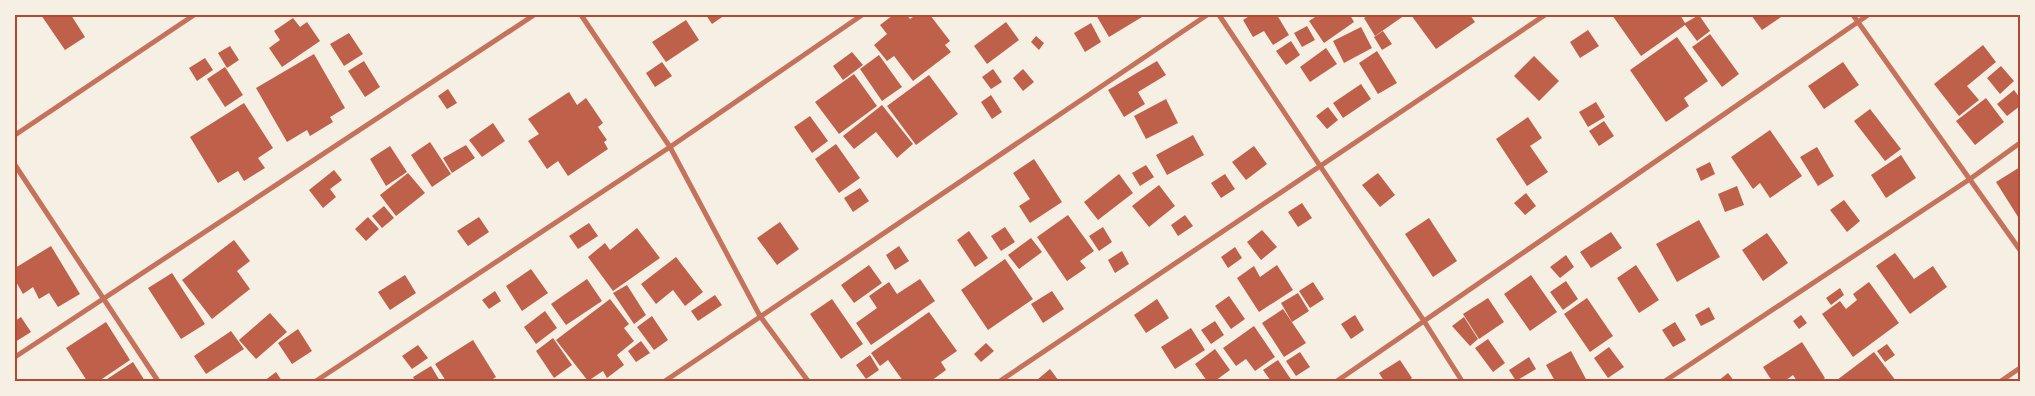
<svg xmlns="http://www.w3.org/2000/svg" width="2035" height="396" font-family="'Asap Condensed',sans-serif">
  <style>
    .building { fill: #bf614a }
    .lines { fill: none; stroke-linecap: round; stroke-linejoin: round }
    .minor { stroke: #c5725c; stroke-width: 5 }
    .neatline { fill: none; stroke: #b5482f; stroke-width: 2 }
  </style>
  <rect width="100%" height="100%" fill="#f6efe4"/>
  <path class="building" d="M41,15H71L85,37L65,50Z
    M706,15H725L712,24Z
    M893,15H907L910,19L916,15H930L950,41L945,45L951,52L913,81L894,56L887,61L874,45L887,34L880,25Z
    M1096,15H1141L1142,17L1109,37Z
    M1251,15H1277L1289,35L1273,45L1264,31L1253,37L1243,20Z
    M1318,15H1350L1354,22L1324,43L1309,21Z
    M1369,15H1405L1375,36L1364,18Z
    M1411,15H1470L1475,22L1436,49Z
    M1612,15H1680L1685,23L1699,15L1710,31L1697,41L1685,25L1641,56Z
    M1751,15H1784L1762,30Z
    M293,18L300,27L307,22L320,41L282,67L269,48L280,40L274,31Z
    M686,20L699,40L666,62L652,42Z
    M1006,22L1019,40L987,64L974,46Z
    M1091,23L1101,42L1085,52L1074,33Z
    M1307,26L1315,40L1302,47L1294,33Z
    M1361,27L1372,48L1344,63L1333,41Z
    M1588,30L1599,46L1580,58L1570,42Z
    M1383,31L1392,44L1382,50L1374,37Z
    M349,33L363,54L344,66L330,44Z
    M1710,34L1739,74L1722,87L1692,47Z
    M1036,36L1044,43L1039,50L1031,42Z
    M1677,37L1708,81L1684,98L1689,106L1666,122L1630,70Z
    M1291,41L1300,55L1286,65L1276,51Z
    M1983,45L1996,62L1967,86L1979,100L1959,116L1934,84Z
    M230,46L239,60L227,68L218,53Z
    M1326,48L1337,64L1310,82L1300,67Z
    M1377,51L1397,83L1378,94L1359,63Z
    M852,52L863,65L843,80L833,66Z
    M314,54L345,108L330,117L333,122L310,136L307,130L287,142L256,88Z
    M879,55L902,87L882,101L860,69Z
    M1534,56L1559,81L1539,101L1514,76Z
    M205,58L213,70L197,81L189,68Z
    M364,61L380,87L365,97L348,71Z
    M1157,61L1166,75L1138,92L1145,104L1124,117L1108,90Z
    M662,62L672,76L655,87L646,73Z
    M1843,62L1859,85L1824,109L1808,86Z
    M2001,66L2014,81L2000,94L1987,78Z
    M225,67L243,95L225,107L207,79Z
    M993,69L1002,82L991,89L982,77Z
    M1023,69L1034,82L1023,91L1013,78Z
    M854,74L877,106L839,134L815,102Z
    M929,75L958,114L916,145L887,106Z
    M1361,84L1371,99L1343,118L1333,103Z
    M448,89L457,103L447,109L438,96Z
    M2014,90L2020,98V106L2007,116L1997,104Z
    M569,92L577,105L586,98L603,123L598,127L607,140L604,142L608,149L568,176L558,161L547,169L528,141L539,134L528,119Z
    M991,95L1002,112L992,119L981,102Z
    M1986,98L2004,122L1975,145L1956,121Z
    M1166,99L1178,123L1146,139L1134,116Z
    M1596,102L1605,117L1588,127L1579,112Z
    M244,103L273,148L258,158L265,168L244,181L238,171L218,183L190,137Z
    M882,105L913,144L897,158L876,132L854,149L843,136Z
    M1328,107L1338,120L1327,129L1316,116Z
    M1870,109L1901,149L1885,161L1854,121Z
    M810,116L828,141L812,153L794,127Z
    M1528,117L1542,138L1530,146L1548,172L1527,186L1496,139Z
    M1604,121L1614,136L1599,146L1589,131Z
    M493,123L505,141L482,157L469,140Z
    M1770,130L1802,176L1770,198L1760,183L1753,189L1731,157Z
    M1193,135L1204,155L1167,175L1156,155Z
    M430,142L451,174L432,187L411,155Z
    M836,144L860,178L839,193L815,159Z
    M466,145L475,158L452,173L443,158Z
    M390,146L407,172L386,186L370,159Z
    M1254,146L1267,164L1246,180L1232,162Z
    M1817,147L1834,176L1818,186L1800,157Z
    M1901,155L1916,178L1886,198L1871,175Z
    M1034,159L1062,202L1030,223L1019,206L1030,199L1013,173Z
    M1710,162L1715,174L1701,181L1696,169Z
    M1146,165L1154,177L1140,186L1132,173Z
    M2020,167V220L1996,182Z
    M334,170L342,180L330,189L336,197L323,208L309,190Z
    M408,173L425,193L396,216L380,195Z
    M1378,173L1395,195L1380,207L1362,185Z
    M1119,174L1133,193L1098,220L1084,202Z
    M1225,174L1235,189L1221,198L1211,183Z
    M1159,185L1175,206L1149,227L1132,206Z
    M1737,186L1744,205L1725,212L1718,194Z
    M860,188L869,201L853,212L844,198Z
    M1526,193L1536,206L1525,215L1514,203Z
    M1844,200L1860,221L1847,232L1830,210Z
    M1302,203L1312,218L1298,227L1288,212Z
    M384,206L394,218L382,228L372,216Z
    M1068,215L1094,251L1080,261L1086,268L1067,281L1037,237Z
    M1185,215L1193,226L1178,236L1171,225Z
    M368,217L379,229L366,241L355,229Z
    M479,217L489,232L468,246L457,231Z
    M1429,218L1457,261L1433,277L1405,234Z
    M1699,220L1720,257L1677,282L1656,244Z
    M780,222L799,249L777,265L757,238Z
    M589,223L598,236L578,249L569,236Z
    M1005,227L1015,242L1001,251L991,236Z
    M1103,227L1112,242L1099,251L1089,236Z
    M637,228L660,258L613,291L588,257L605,243L610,250Z
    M1262,230L1277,247L1261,260L1247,242Z
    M969,231L988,258L975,267L957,240Z
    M1611,232L1622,248L1591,268L1580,252Z
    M1767,233L1788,263L1763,281L1742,250Z
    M1031,238L1042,252L1019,269L1008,255Z
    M234,240L250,261L237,271L250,289L212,319L182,280Z
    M51,246L80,294L58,307L49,293L39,299L33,287L23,294L15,280V268Z
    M899,246L909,261L895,270L886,255Z
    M1235,247L1242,258L1228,268L1221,257Z
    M1122,251L1129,264L1115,273L1108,260Z
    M1895,253L1914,279L1933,266L1947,287L1910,314L1876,266Z
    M1566,255L1574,267L1560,278L1550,267Z
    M676,257L703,292L685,306L673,290L656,304L641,284Z
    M1005,259L1033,299L988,330L961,290Z
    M869,265L882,283L854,303L841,285Z
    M1277,265L1293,290L1259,312L1237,278L1254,266L1260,277Z
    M1636,265L1659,300L1639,313L1617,278Z
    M531,269L548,293L522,311L506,286Z
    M172,273L205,324L181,339L148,288Z
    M405,275L416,293L390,310L378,292Z
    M1531,275L1557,312L1530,331L1504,294Z
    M587,279L602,301L566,325L551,304Z
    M920,279L935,301L871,345L856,323L877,308L869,296L889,282L897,294Z
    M1566,281L1578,299L1563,310L1550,292Z
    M1313,282L1324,299L1310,308L1299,291Z
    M1869,282L1899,323L1853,357L1822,314L1840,301L1846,309L1857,300L1853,294Z
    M627,285L646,315L634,324L613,293Z
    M1840,288L1844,295L1831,305L1826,298Z
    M495,291L501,301L489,309L482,300Z
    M1052,291L1064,309L1043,323L1031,304Z
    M1298,293L1309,311L1292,322L1281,303Z
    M715,295L722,305L698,321L691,311Z
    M1229,296L1245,319L1231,329L1215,306Z
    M1488,298L1504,322L1479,339L1463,314Z
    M1587,298L1613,336L1590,352L1564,314Z
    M610,299L629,324L624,328L634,341L617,355L624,365L607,378L603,371L588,381L556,340Z
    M832,299L863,344L841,359L810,314Z
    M1157,299L1169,318L1146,333L1134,315Z
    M1709,307L1715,319L1701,326L1695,315Z
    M1283,309L1306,343L1284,357L1262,323Z
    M545,311L557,328L536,344L524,327Z
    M929,312L957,351L941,362L946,370L931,381H903L888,360L880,366L871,353Z
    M270,313L287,332L256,359L239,340Z
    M1355,315L1364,330L1351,339L1341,324Z
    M1801,315L1807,323L1799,329L1793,321Z
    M652,316L668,340L654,350L637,327Z
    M21,317L31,332L15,342V321Z
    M1464,317L1478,339L1470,346L1452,326Z
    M1215,321L1224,335L1211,344L1201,330Z
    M106,322L130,360L99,381H87L66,348Z
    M1675,322L1686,340L1673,347L1662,330Z
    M1254,326L1275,357L1255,371L1246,359L1236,366L1223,348Z
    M1191,328L1205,350L1175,369L1161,347Z
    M298,329L312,351L292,364L278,343Z
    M231,331L244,349L206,374L194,356Z
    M553,338L572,365L554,378L536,351Z
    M1488,339L1505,363L1493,372L1475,348Z
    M473,340L496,377L490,381H446L435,364Z
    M641,341L650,353L636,362L628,351Z
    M1802,342L1825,378L1820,381H1797L1793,375L1785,381H1772L1763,367Z
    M986,343L994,351L981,362L974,354Z
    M1887,344L1895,355L1885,362L1877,351Z
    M418,345L428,358L412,369L402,356Z
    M1609,347L1624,367L1608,378L1594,358Z
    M1215,349L1230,370L1215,381H1207L1195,364Z
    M1571,351L1587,381H1555L1546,365Z
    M1300,352L1310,367L1296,376L1286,361Z
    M1874,352L1896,381H1838L1837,380Z
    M870,355L879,370L866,379L856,365Z
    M1529,357L1536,369L1516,381L1509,370Z
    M1278,360L1292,381H1271L1263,370Z
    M1400,360L1412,378L1408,381H1384L1379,373Z
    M133,362L145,381H104Z
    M431,366L440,381H415L413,377Z
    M1050,369L1059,381H1039L1038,379Z
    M276,372L282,381H264Z
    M1728,373L1734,381H1718Z"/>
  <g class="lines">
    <path class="minor" d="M581,15L670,147L760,316L808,381
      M1219,15L1424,321L1462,381
      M1853,15L2020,250
      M15,135L194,15
      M15,165L158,381
      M15,357L534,15
      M316,381L670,147L862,15
      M665,381L1207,15
      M1000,381L1545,15
      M1337,381L1868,15
      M1665,381L1970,179L2020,143
      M2001,381L2020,368"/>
  </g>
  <rect width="2035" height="396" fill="none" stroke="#f6efe4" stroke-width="32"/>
  <rect x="16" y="16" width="2003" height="364" class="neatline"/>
</svg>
